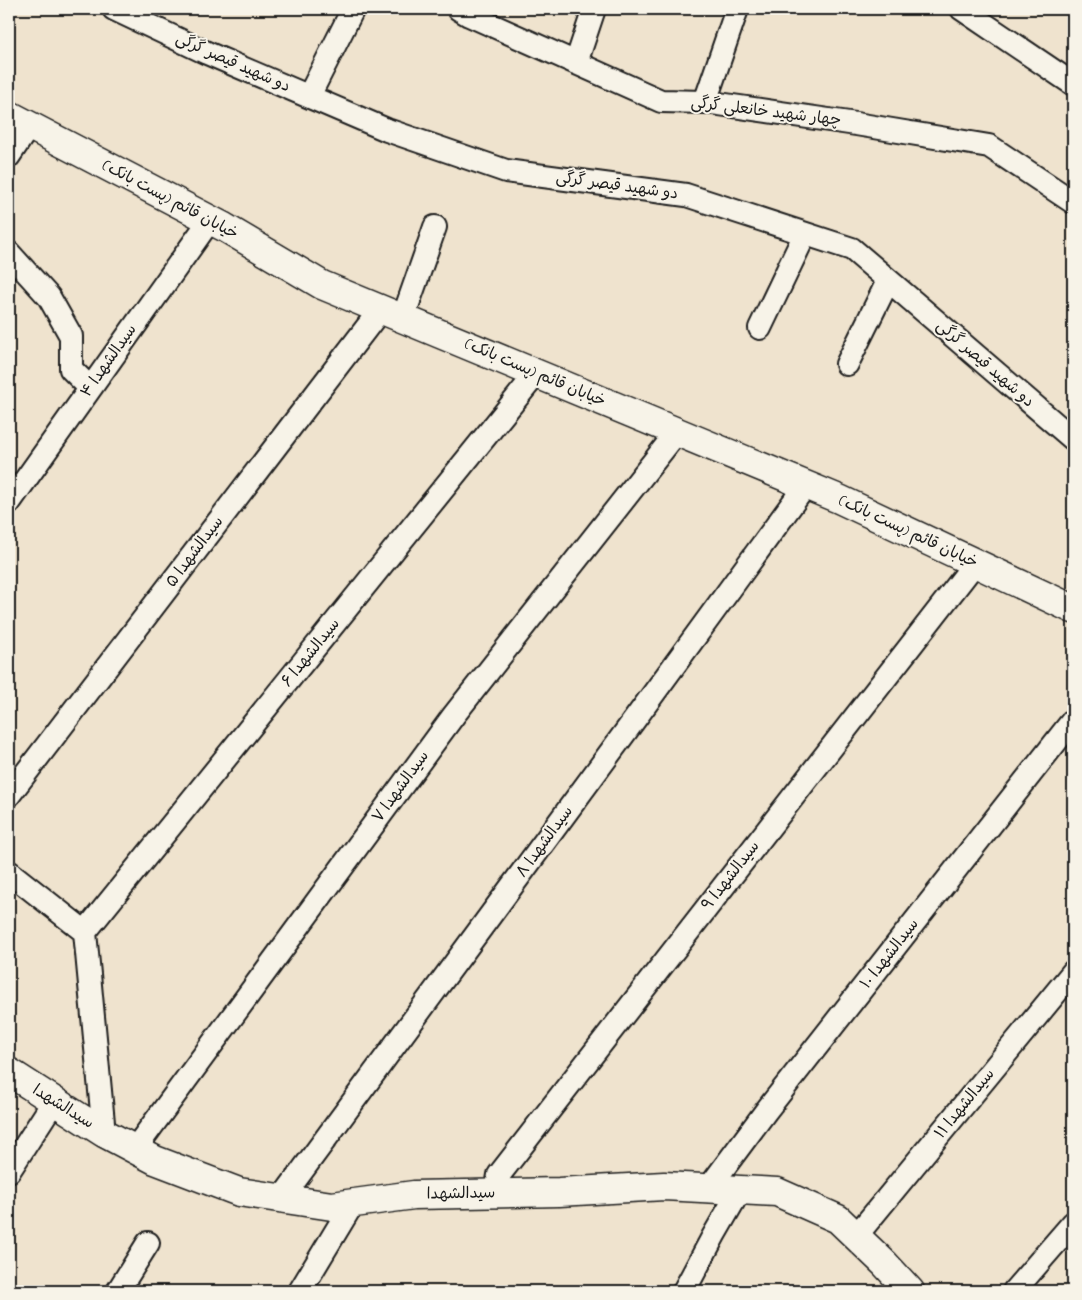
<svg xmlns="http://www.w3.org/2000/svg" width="1082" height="1300" font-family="'Indie Flower','Playpen Sans Arabic',sans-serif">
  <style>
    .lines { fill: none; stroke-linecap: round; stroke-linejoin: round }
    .minor-casing { stroke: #1c1c1c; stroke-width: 26 }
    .tertiary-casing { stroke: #1c1c1c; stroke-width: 31 }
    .minor { stroke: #f7f3e8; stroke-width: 22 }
    .tertiary { stroke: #f7f3e8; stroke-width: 28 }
    .labels { text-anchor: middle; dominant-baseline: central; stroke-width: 4; stroke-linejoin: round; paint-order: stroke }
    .street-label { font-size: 16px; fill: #1c1c1c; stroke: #f7f3e8 }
  </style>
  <rect width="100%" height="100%" fill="#efe3ce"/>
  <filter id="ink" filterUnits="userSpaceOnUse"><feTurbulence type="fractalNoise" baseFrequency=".02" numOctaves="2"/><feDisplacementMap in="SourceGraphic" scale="10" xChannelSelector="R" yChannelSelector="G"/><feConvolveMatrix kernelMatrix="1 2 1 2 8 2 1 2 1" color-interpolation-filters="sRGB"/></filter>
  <g filter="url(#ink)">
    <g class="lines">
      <defs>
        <path id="minor" d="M114,9L207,53L387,130L506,171L686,195L852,249L1073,439
          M459,9L469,15L661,101L705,102L856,124L989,146L1073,202
          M962,9L1073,84
          M576,63L594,9
          M309,96L353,9
          M705,102L737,9
          M9,156L29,126
          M9,253L49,297L71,336V369L90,388
          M403,318L435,227
          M760,328L805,234
          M847,364L888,281
          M9,503L210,220
          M9,795L381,309
          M9,872L85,932L104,1133
          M85,932L536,374
          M135,1149L454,715L677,432
          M9,1171L54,1101
          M708,1189L766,1111L1073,720
          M496,1193L499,1175L975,563
          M282,1198L635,719L806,485
          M856,1236L1073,972
          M118,1291L148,1243
          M300,1291L353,1203
          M684,1291L714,1235L740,1190
          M1014,1291L1073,1223"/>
        <path id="tertiary" d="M9,115L224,227L322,285L839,499L1073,609
          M9,1072L104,1133L155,1160L239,1192L332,1206L414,1195L559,1192L664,1186L777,1192L838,1219L885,1264L910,1291"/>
      </defs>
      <use href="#minor" class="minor-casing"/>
      <use href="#tertiary" class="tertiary-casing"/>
      <use href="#minor" class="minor"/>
      <use href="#tertiary" class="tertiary"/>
    </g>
  </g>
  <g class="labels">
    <g class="street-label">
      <text transform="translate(233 63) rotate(24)">دو شهید قیصر گرگی</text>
      <text transform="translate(766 112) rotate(7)">چهار شهید خانعلی گرگی</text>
      <text transform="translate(617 186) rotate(8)">دو شهید قیصر گرگی</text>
      <text transform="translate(170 200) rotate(28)">خیابان قائم (پست بانک)</text>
      <text transform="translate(109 361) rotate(-55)">سیدالشهدا ۴</text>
      <text transform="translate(985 364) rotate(41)">دو شهید قیصر گرگی</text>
      <text transform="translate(535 373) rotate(23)">خیابان قائم (پست بانک)</text>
      <text transform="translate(908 532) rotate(25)">خیابان قائم (پست بانک)</text>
      <text transform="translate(195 552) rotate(-53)">سیدالشهدا ۵</text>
      <text transform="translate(311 653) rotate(-51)">سیدالشهدا ۶</text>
      <text transform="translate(401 787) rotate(-54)">سیدالشهدا ۷</text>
      <text transform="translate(545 842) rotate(-54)">سیدالشهدا ۸</text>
      <text transform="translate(731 876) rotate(-52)">سیدالشهدا ۹</text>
      <text transform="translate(890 954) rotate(-52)">سیدالشهدا ۱۰</text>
      <text transform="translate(965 1104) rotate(-51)">سیدالشهدا ۱۱</text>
      <text transform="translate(63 1107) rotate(32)">سیدالشهدا</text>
      <text transform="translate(461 1194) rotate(-1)">سیدالشهدا</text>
    </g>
  </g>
  <rect width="1082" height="1300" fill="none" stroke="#f7f3e8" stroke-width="30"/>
  <rect x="15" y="15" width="1052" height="1270" fill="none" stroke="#1c1c1c" stroke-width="2" filter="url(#ink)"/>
</svg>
